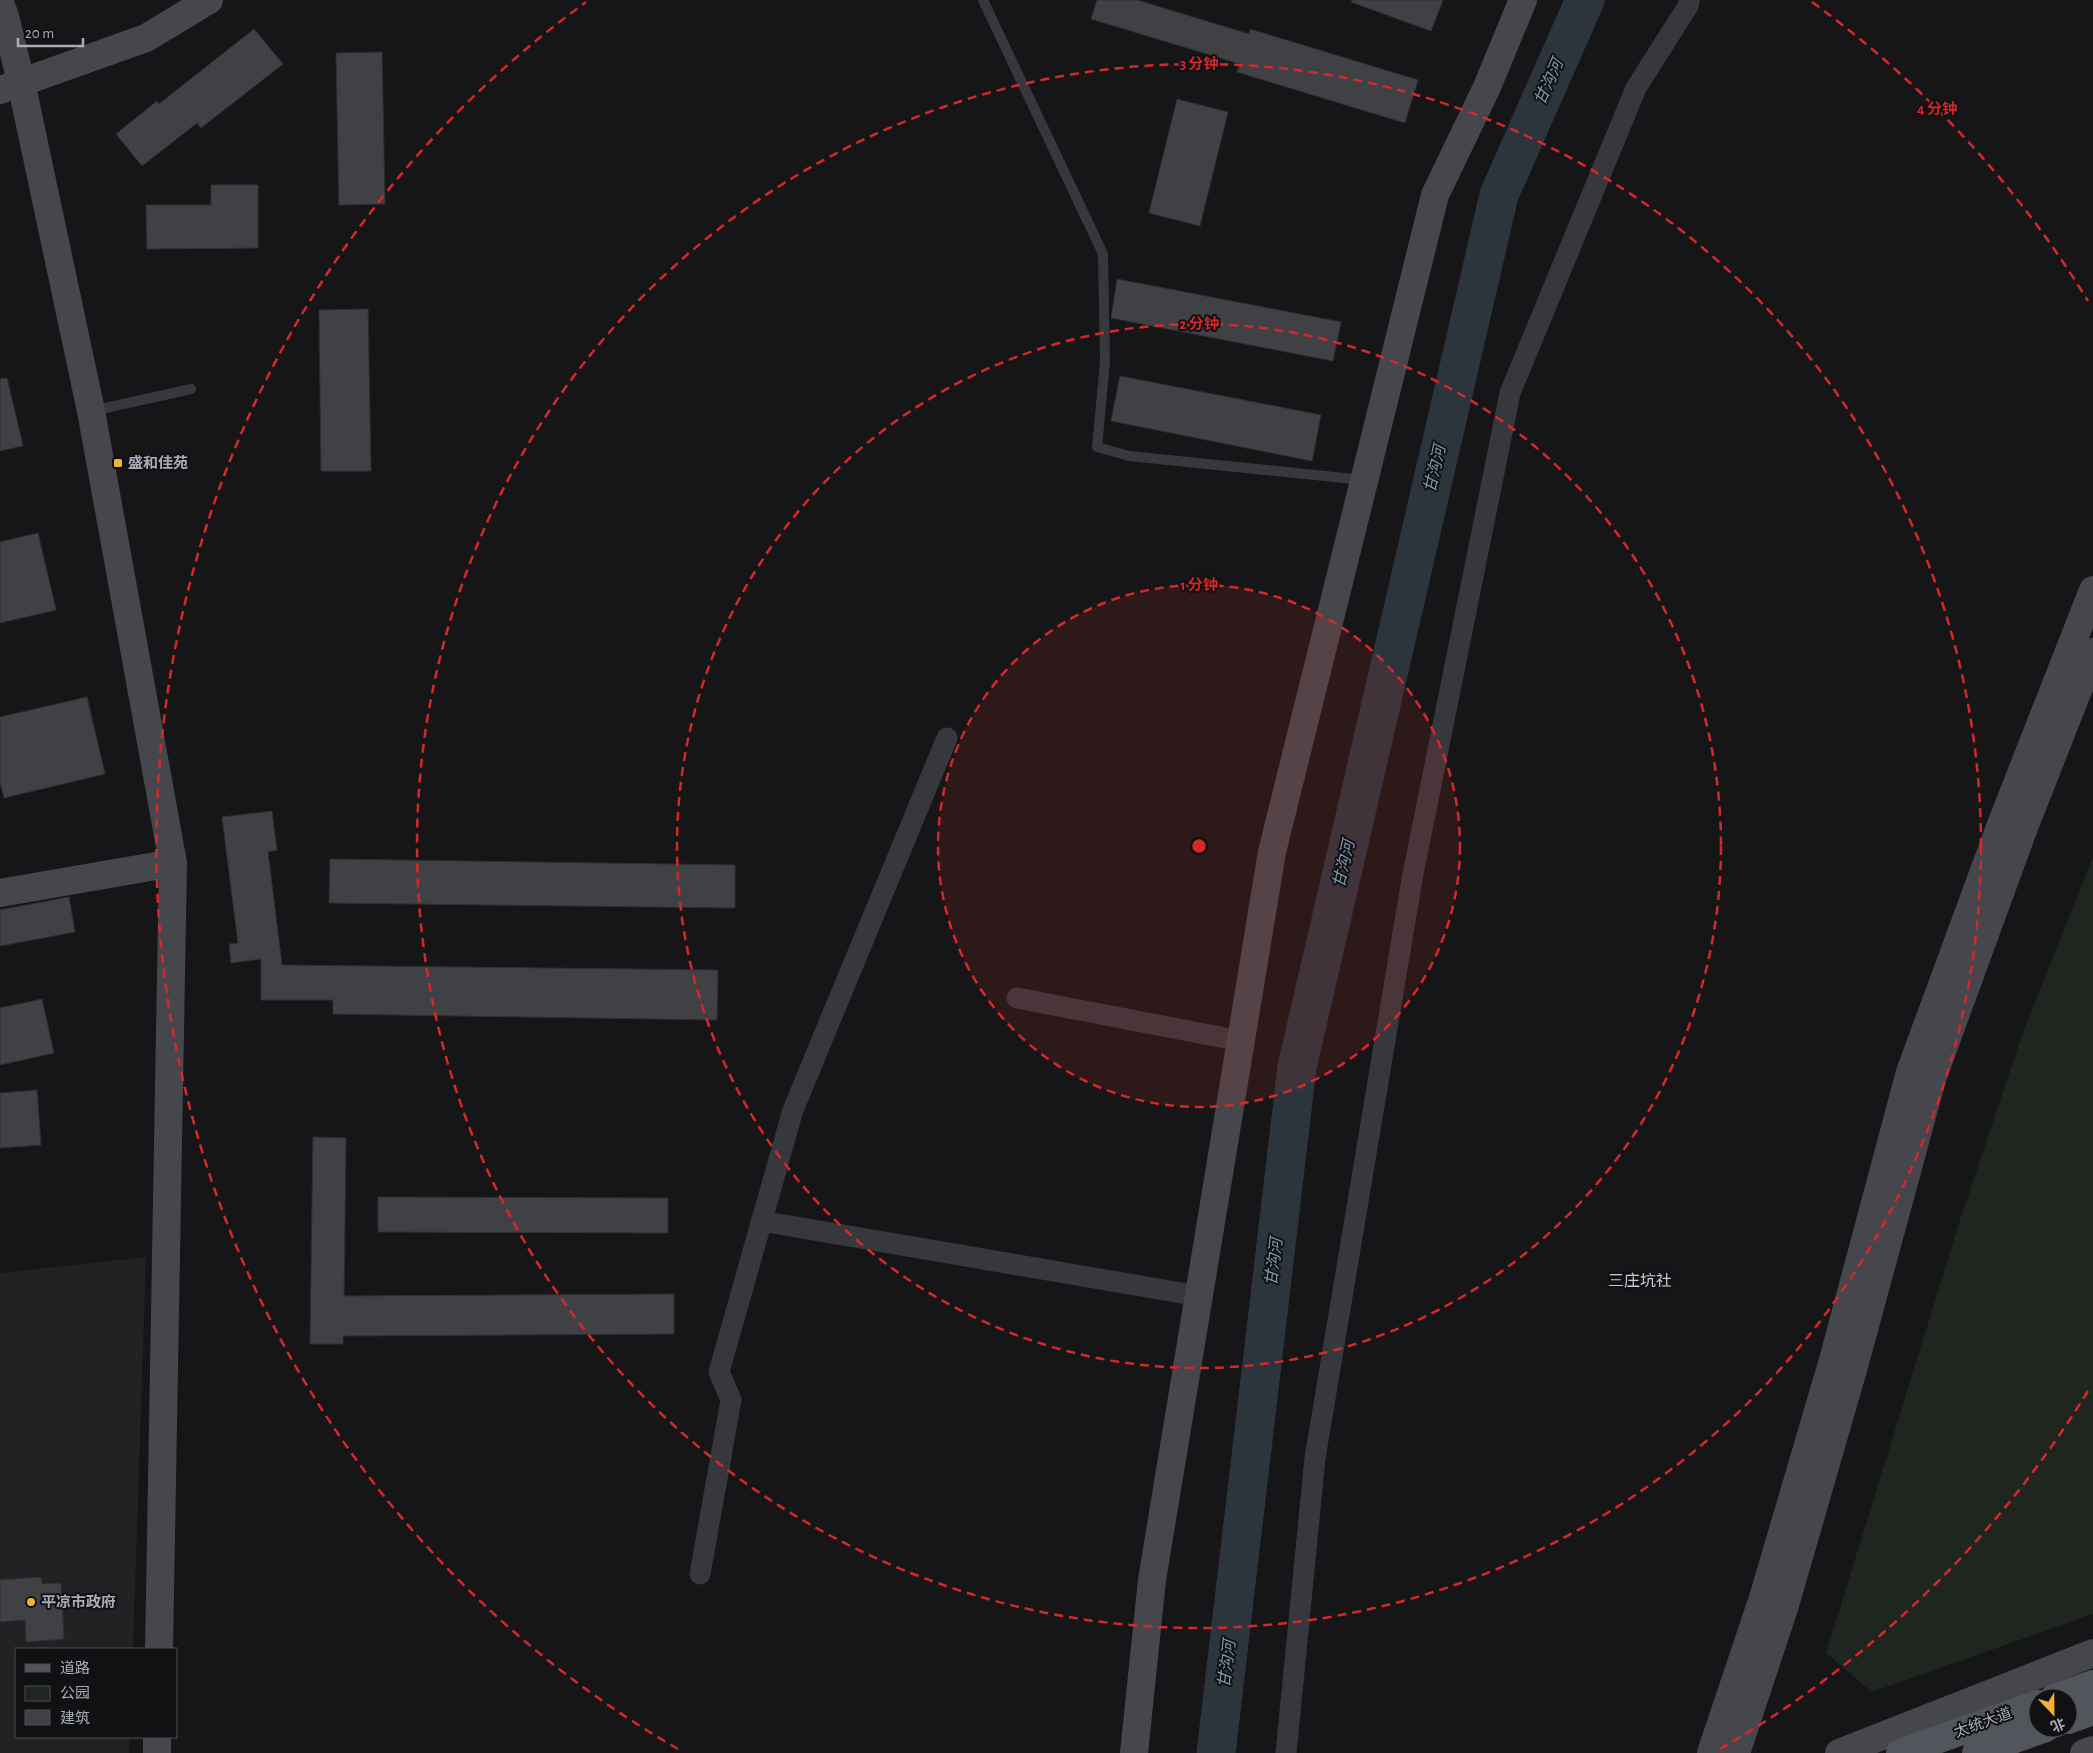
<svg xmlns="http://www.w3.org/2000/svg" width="2093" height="1753" font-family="'Alegreya Sans','Noto Sans SC',sans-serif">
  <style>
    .built { fill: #222225 }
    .green { fill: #1e261f }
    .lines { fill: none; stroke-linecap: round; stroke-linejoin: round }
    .river { stroke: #2c353c; stroke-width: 39 }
    .building { fill: #404145; stroke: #303034 }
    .lane { stroke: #37383d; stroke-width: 10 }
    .street { stroke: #37383d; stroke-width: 21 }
    .secondary { stroke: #45474d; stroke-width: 28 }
    .primary { stroke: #53555c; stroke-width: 28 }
    .ring { fill: none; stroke: #d62828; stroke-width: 2.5; stroke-dasharray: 9 6 }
    .poi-dot { fill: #f2b134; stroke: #111113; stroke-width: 2 }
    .labels { text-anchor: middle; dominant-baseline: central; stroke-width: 4; stroke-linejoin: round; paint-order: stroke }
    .poi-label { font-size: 15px; font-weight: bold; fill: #a8adb8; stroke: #111113; text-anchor: start }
    .street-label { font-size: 15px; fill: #a8adb8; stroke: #111113 }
    .water-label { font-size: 16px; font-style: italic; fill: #7f9bb3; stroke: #111113 }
    .neighbourhood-label { font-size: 16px; fill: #c9ccd4; stroke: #111113 }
    .centre { fill: #d62828; stroke: #111113; stroke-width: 2.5 }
    .ring-label { font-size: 15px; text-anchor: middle; font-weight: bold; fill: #d62828; stroke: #111113; stroke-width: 4; stroke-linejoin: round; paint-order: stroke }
  </style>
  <rect width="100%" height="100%" fill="#161618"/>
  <path class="built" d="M146,1257L133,1649H16V1737H130L129,1753H0V1273Z"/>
  <path class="green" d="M2093,856V1614L1872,1692L1826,1653L1960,1220L2023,1032Z"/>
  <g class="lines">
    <path class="river" d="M1216,1753L1297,1067L1499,195L1585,0"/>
  </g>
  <path class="building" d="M1097,0H1137L1249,34L1250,29L1418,80L1405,123L1237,72L1240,64L1091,19Z
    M1352,0H1443L1431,31L1351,2Z
    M254,29L283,64L201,128L197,123L142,166L116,134L157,101L159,104Z
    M382,52L385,204L339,205L336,53Z
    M1177,99L1228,112L1200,226L1149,213Z
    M211,185H258V248L147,249L146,205H211Z
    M1117,279L1341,322L1333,361L1111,318Z
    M368,309L371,471H321L319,310Z
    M1120,376L1321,415L1312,461L1111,421Z
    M7,378L23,446L0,451V379Z
    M38,533L56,610L0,623V542Z
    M87,697L105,774L4,798L0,782V717Z
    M272,811L277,850L268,852L282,965L718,970L717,1020L333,1014V1000H261V959L231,963L229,944L238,943L222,817Z
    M330,859L735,865V908L329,903Z
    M69,897L75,932L0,946V910Z
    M42,999L54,1053L0,1065V1008Z
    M37,1090L41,1145L0,1148V1093Z
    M313,1137L346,1138L344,1296L674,1294V1334L343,1336V1344H310Z
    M378,1197L668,1198V1233L378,1232Z
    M41,1577L42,1584L61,1583L64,1639L26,1642L25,1620L0,1622V1580Z"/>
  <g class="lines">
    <path class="lane" d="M983,0L1103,254L1105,362L1097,447L1129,456L1364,480
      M92,411L191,389"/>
    <path class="street" d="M1017,998L1241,1041
      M761,1221L1199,1296
      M700,1574L731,1400L719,1372L793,1110L947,738
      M1286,1753L1315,1458L1412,879L1510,393L1636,88L1688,6L1689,0"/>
    <path class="secondary" d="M0,3L5,16L21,82L91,411L173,863L159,1649
      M0,90L146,38L209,0
      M0,893L173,863
      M157,1753V1737
      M1134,1753L1152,1580L1272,852L1435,195L1487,87L1523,0
      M1711,1753L1763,1598L1833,1360L1910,1072L2002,822L2093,590
      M1736,1753L1785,1605L1854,1366L1932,1079L2023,830L2093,652
      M1839,1753L2093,1653
      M2084,1753L2093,1750"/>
    <path class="primary" d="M2054,1698L2093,1684
      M2068,1720L2093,1711
      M1900,1753L2038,1704
      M1976,1753L2046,1728"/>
  </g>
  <circle cx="1199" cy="846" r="261" fill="#d62828" fill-opacity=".12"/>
  <g class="ring">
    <circle cx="1199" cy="846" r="261"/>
    <circle cx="1199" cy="846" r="522"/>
    <circle cx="1199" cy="846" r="782"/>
    <path d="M2088 1391A1043 1043 0 0 1 1720 1749M678 1749A1043 1043 0 0 1 586 2M1812 2A1043 1043 0 0 1 2088 301"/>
  </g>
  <g class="poi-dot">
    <rect x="113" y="458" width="10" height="10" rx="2.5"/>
    <circle cx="31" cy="1602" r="5"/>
  </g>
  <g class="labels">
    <g class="poi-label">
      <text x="128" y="463">盛和佳苑</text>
      <text x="41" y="1602">平凉市政府</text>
    </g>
    <g class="street-label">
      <text transform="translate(1983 1723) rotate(-20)">太统大道</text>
    </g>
    <g class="water-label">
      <text transform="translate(1549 82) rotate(-66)">甘沟河</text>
      <text transform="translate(1435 469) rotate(-77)">甘沟河</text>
      <text transform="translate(1344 864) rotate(-77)">甘沟河</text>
      <text transform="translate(1274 1262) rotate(-83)">甘沟河</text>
      <text transform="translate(1227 1664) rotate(-83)">甘沟河</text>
    </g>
    <g class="neighbourhood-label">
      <text x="1640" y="1281">三庄坑社</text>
    </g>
  </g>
  <circle cx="1199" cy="846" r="8" class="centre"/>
  <g class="ring-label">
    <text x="1199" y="69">3 分钟</text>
    <text x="1937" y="114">4 分钟</text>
    <text x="1199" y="329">2 分钟</text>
    <text x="1199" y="590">1 分钟</text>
  </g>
  <rect x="15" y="1648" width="162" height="90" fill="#111113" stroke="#4d4f55"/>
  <rect x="25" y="1664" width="25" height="8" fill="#53555c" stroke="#4d4f55"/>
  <text x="60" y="1673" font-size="15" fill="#a8adb8">道路</text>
  <rect x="25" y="1686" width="25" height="15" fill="#1e261f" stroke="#4d4f55"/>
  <text x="60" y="1698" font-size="15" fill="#a8adb8">公园</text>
  <rect x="25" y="1710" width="25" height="15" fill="#404145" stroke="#4d4f55"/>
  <text x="60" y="1723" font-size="15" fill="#a8adb8">建筑</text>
  <g transform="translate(2053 1713) rotate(158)"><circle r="24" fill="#111113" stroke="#4d4f55"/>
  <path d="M0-4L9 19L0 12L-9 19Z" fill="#f2b134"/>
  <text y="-8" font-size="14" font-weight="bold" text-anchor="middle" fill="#a8adb8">北</text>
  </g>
  <path d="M18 38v8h65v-8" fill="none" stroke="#a8adb8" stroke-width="2.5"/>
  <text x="25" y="38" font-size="15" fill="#a8adb8" stroke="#111113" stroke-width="4" paint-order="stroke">20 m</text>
</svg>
